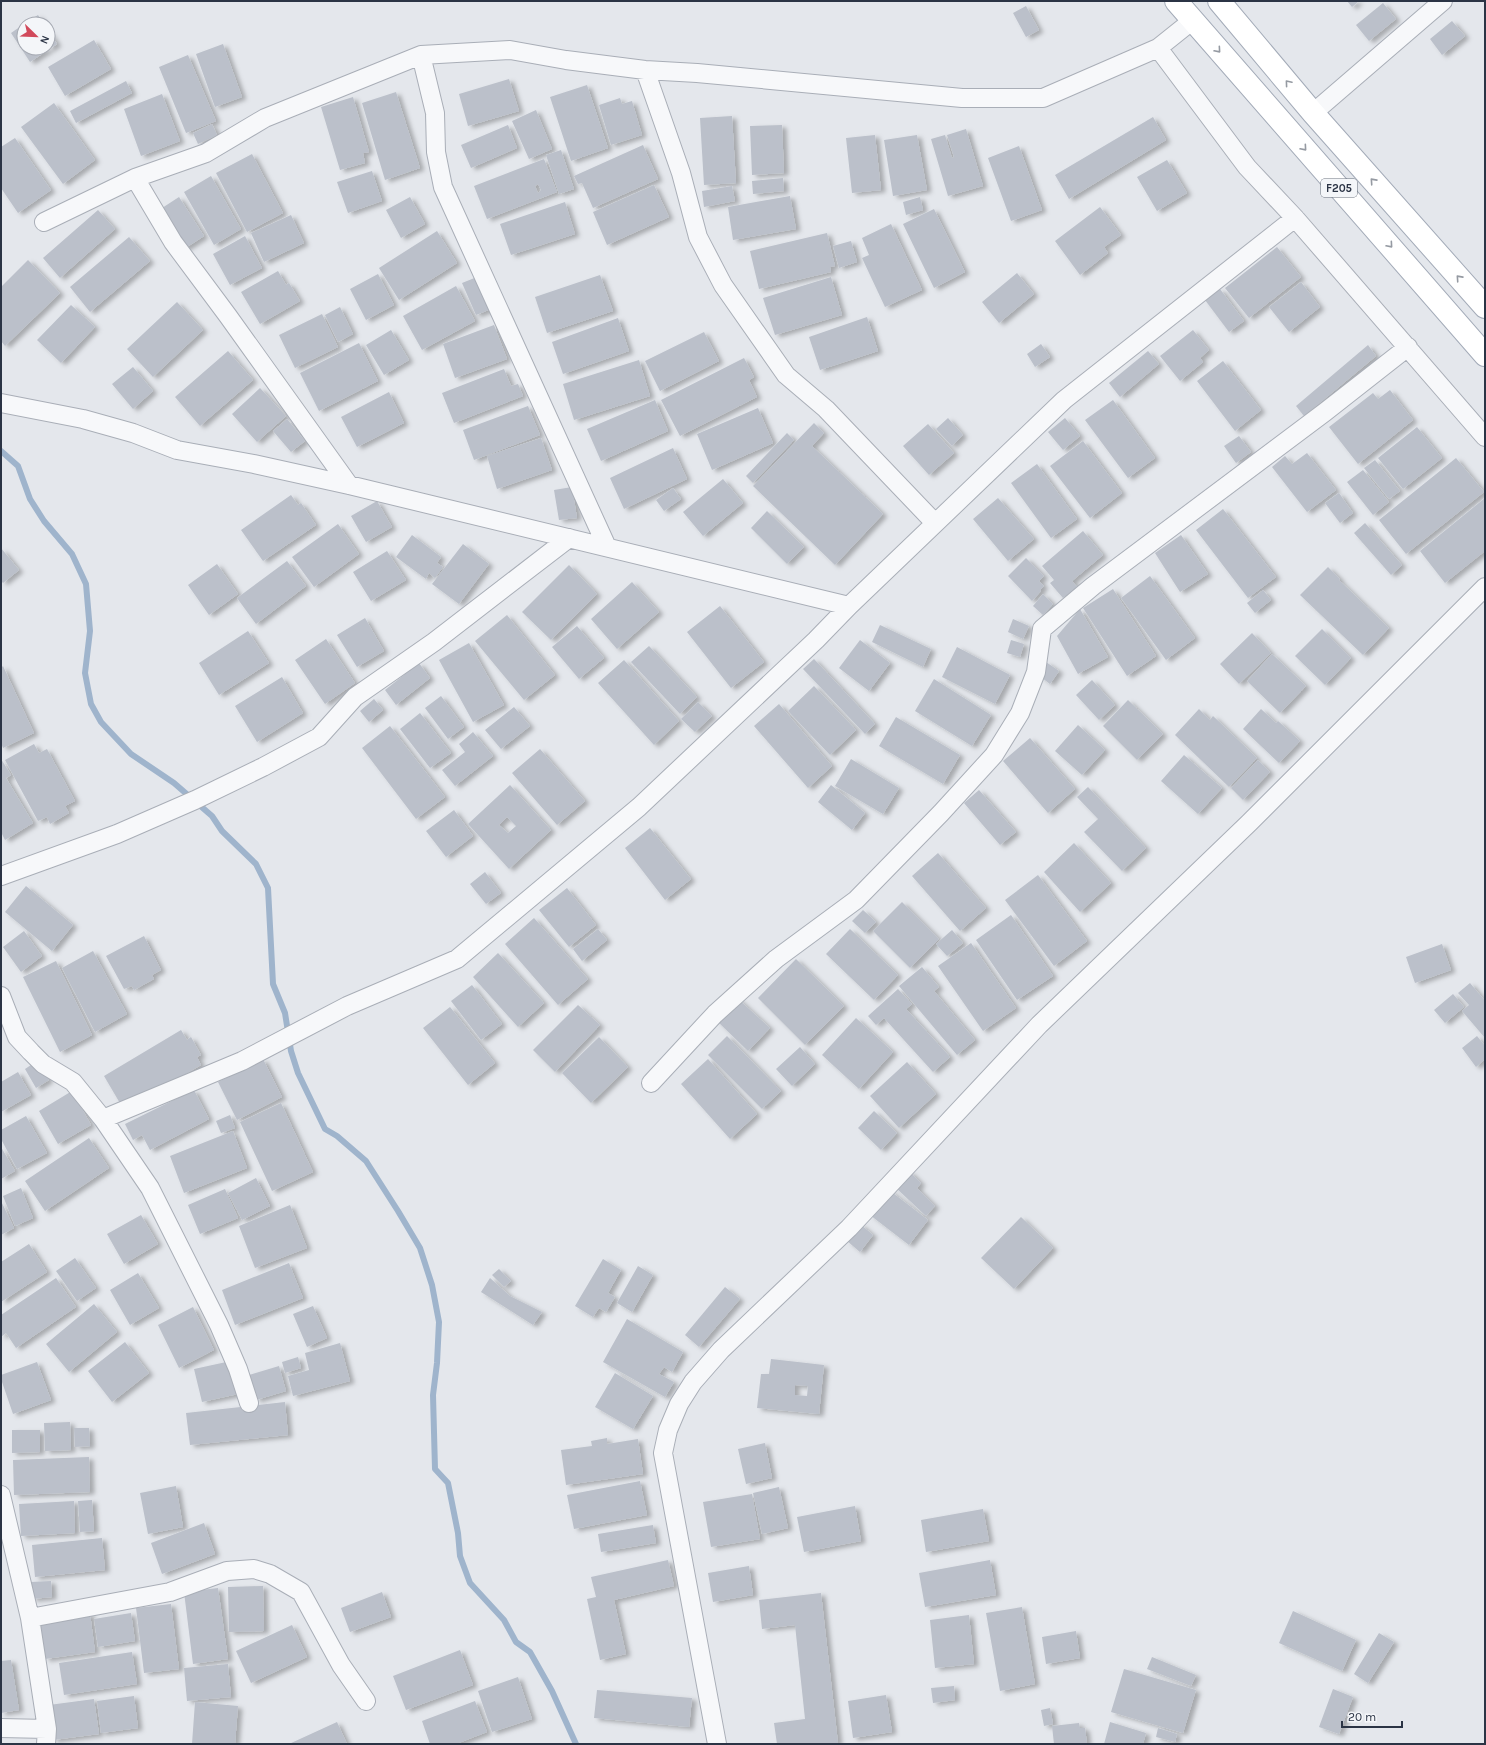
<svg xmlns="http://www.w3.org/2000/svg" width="1486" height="1745" font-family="Karla,sans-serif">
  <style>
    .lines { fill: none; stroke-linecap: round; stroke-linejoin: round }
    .stream { stroke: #9fb4cc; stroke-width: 6 }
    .building { fill: #bbc0ca; fill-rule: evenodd; filter: url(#shadow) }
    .street-casing { stroke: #a9aeb7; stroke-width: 20 }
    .primary-casing { stroke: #a3abb8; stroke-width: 24 }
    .street { stroke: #f7f8fa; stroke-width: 18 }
    .primary { stroke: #fff; stroke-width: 22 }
    .oneway { stroke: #959aa2 }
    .labels { text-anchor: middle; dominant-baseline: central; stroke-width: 3; stroke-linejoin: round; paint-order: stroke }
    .shield { fill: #f4f6f9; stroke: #676e7b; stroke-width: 1 }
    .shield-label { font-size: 11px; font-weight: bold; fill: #2b3445 }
  </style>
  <defs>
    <filter id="shadow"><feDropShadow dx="4.5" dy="2.5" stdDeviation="2" flood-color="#0004"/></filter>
  </defs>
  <rect width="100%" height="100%" fill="#e4e7ec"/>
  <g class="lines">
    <path class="stream" d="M1,451L18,466L30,499L44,521L72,554L86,584L90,631L85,673L91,704L101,722L131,754L174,783L212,816L222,831L256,864L268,888L273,984L285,1013L291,1051L298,1073L325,1129L337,1136L366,1161L398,1211L420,1248L432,1285L439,1322L437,1363L433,1395L435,1469L448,1483L458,1533L460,1556L470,1583L504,1620L516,1642L530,1652L552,1691L576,1744"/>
  </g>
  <path class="building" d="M1347,1H1359L1352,7Z
    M1383,3L1396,19L1369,41L1356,25Z
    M1026,6L1039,30L1026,37L1013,13Z
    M38,15L44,24H24Z
    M1452,21L1465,36L1442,55L1430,39Z
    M24,24V48H48V30L57,44L30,62L11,33Z
    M94,40L111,69L65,96L48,67Z
    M223,44L242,97L215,107L196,54Z
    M188,55L216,121L186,133L159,67Z
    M509,79L519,111L468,126L459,94Z
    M126,81L132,93L76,123L70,111Z
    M587,85L608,148L571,161L550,97Z
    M396,92L420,168L385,180L362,103Z
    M162,94L180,141L141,156L124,109Z
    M353,97L369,152L363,153L365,163L340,170L321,107Z
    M620,98L622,104L632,101L642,135L611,145L599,105Z
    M54,103L95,160L63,184L21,127Z
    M536,110L552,149L529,159L512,121Z
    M732,116L736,183L704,185L700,118Z
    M1153,117L1166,140L1069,199L1055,175Z
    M212,124L217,135L198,144L193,133Z
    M508,125L517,148L471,168L461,145Z
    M782,125L784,173L752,175L750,126Z
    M966,129L983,186L948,196L931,139L945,135L952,158L954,157L947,135Z
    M875,135L881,190L852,193L846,138Z
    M917,135L927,190L893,196L884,140Z
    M15,138L51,190L18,213L1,188V147Z
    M643,145L658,179L593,208L582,183L578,184L574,176Z
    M1019,146L1042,210L1011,221L988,158Z
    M561,150L574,189L559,194L546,155Z
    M252,154L283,213L247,232L216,173Z
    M544,159L557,192L487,219L474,186ZM538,184L541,190L538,193L535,186Z
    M1167,160L1187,193L1157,211L1137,177Z
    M372,171L382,201L348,213L337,182Z
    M211,176L241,229L214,245L184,192Z
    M783,178L784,191L753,194L752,181Z
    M654,185L669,217L607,245L593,212Z
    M732,186L735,201L704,207L702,191Z
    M790,196L796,229L733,240L728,207Z
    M179,197L204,236L184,249L159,210Z
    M410,197L425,224L401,238L386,210Z
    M920,197L923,210L906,215L903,202Z
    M565,202L575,234L511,255L500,224Z
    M1100,207L1121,235L1104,247L1108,253L1080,275L1055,241Z
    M934,209L965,272L934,288L903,224Z
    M98,210L115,229L60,278L43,258Z
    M291,215L304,243L264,262L251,233Z
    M891,224L922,290L885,307L862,258L869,255L862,238Z
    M437,231L457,263L399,300L379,268Z
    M827,233L835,266L830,267L831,272L759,289L750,251Z
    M245,236L262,268L230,285L213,254Z
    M129,237L150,261L90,312L70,287Z
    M851,241L857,262L839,268L833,246Z
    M1277,247L1301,277L1249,318L1225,288Z
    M28,260L60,293L5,346L1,341V287Z
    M278,271L286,285L289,283L300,301L260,324L241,292Z
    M1017,273L1034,294L999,323L982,302Z
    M378,274L394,305L366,320L350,289Z
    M600,275L613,311L547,333L535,297Z
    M477,277L491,309L476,315L462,283Z
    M831,277L842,315L775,335L763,298Z
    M1301,282L1320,307L1289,332L1269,307Z
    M456,286L475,321L422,350L403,316Z
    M1220,289L1244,321L1229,332L1205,300Z
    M177,302L203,330L153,377L127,349Z
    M71,305L95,327L61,363L37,340Z
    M340,307L353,334L338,342L325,315Z
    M322,314L338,347L295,368L279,335Z
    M867,317L878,351L820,370L809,337Z
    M618,318L629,351L563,374L552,342Z
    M494,325L507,359L455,378L443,344Z
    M391,330L409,360L384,375L366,345Z
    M1193,330L1209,350L1200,358L1203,362L1180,381L1160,356Z
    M704,332L719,361L660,391L645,361Z
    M359,343L378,381L319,411L300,373Z
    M1041,344L1050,357L1035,367L1027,354Z
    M1368,345L1376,356L1304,416L1296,406Z
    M228,351L253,380L200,426L175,397Z
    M1148,351L1159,364L1120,397L1109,383Z
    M744,358L754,377L749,380L757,397L680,436L661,400Z
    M639,360L650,396L574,420L563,384Z
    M1223,361L1261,410L1235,431L1197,381Z
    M133,367L153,391L133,409L112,384Z
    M504,369L511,386L518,384L523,396L454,423L442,393Z
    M260,388L286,416L257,442L232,414Z
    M1390,390L1413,420L1358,464L1329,427L1373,393L1378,399Z
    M389,392L404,423L357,447L341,417Z
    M655,400L668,431L601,461L587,429Z
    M1113,400L1155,458L1128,478L1085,420Z
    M528,406L540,435L474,460L463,430Z
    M758,408L773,443L712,470L697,434Z
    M948,418L963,435L952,446L936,429Z
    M1065,418L1080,436L1063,450L1048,432Z
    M287,419L305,441L291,452L273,431Z
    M814,423L824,433L812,446L883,514L835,565L753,486Z
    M928,424L954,453L929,475L903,446Z
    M1417,427L1442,458L1403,489L1378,458Z
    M787,433L794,440L753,483L746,476Z
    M1239,436L1251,452L1236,463L1224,446Z
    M541,438L552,470L497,489L487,456Z
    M1083,441L1122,493L1090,518L1050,466Z
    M673,448L687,479L624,509L610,478Z
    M1307,453L1336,490L1307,512L1272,467L1285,456L1292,464Z
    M1456,458L1484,492L1406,554L1379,520Z
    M1375,460L1400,491L1389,499L1364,468Z
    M1037,464L1077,519L1051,538L1011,483Z
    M1363,470L1389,502L1373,515L1347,482Z
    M723,479L743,503L703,536L683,512Z
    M572,487L577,518L559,520L554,490Z
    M673,488L681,499L664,511L656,500Z
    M1339,493L1353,513L1340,523L1325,503Z
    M291,495L298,505L301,503L316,525L263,561L241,530Z
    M998,498L1034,539L1008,561L973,519Z
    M1485,498V551L1445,583L1420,551Z
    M377,501L392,527L366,542L351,516Z
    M1223,509L1276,577L1248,598L1196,530Z
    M767,511L804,547L787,564L751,528Z
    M1365,523L1402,565L1391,575L1354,533Z
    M338,524L359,554L314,587L292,557Z
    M1083,531L1103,555L1072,581L1077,587L1063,598L1050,583L1054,580L1042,566Z
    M412,535L441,557L437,563L443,567L435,578L429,573L426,579L396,557Z
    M1181,535L1208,574L1180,592L1155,553Z
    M463,544L489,564L459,604L432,584Z
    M1,548L19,570L3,583L1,581Z
    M387,551L406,580L371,601L353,572Z
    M1026,558L1044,576L1039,581L1044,586L1040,590L1041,591L1032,601L1008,576Z
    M287,561L306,586L256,624L237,598Z
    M217,564L238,594L209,615L188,585Z
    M569,565L597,594L551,640L522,612Z
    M1328,567L1340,579L1339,580L1389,628L1363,655L1300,595Z
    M1150,576L1195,638L1166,660L1121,598Z
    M632,582L659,612L617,649L591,619Z
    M1113,589L1156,656L1127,676L1083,608Z
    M1263,590L1271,600L1255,613L1247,603Z
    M1043,594L1053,604L1043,615L1033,606Z
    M720,606L764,662L731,688L687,632Z
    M1080,609L1108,657L1078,674L1057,636Z
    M507,615L555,675L524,700L475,641Z
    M365,618L384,651L357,667L337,635Z
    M1013,619L1029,626L1023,639L1008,632Z
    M880,625L931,649L923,667L872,642Z
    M577,626L604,658L579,679L552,647Z
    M1322,629L1351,658L1325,685L1295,656Z
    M248,631L269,663L219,695L199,663Z
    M1252,633L1271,653L1239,684L1220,664Z
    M326,639L355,683L325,704L295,660Z
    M860,640L890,663L869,691L839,668Z
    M1011,640L1024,644L1020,657L1007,653Z
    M469,643L504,705L473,722L439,660Z
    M649,646L697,697L680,714L631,662Z
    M957,647L1010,675L995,704L942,677Z
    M1272,654L1306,686L1280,713L1247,681Z
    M814,659L875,724L865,734L803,669Z
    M624,660L679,721L654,745L598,683Z
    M1046,662L1059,671L1050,684L1037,674Z
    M419,663L430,678L396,705L385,690Z
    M3,666L34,733L3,748L1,743V668Z
    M282,677L303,713L257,742L235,706Z
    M934,679L991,715L972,746L915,711Z
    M1092,680L1115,705L1099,720L1076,695Z
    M814,686L856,730L830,755L788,711Z
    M441,696L464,727L448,739L425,708Z
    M374,699L383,710L369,722L360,711Z
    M1128,700L1163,734L1137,760L1103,726Z
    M698,702L712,716L695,732L681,719Z
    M779,704L832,766L808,788L754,726Z
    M514,707L530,726L501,749L485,730Z
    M1199,709L1210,720L1213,716L1257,758L1229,787L1175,735Z
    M1261,709L1276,723L1278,721L1300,741L1279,763L1243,729Z
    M420,713L451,753L430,768L400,729Z
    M896,717L960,755L943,784L879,746Z
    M1078,725L1105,750L1082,775L1055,751Z
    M390,726L445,797L416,819L362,748Z
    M473,732L493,756L455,786L442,770L465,752L459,744Z
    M1030,738L1075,789L1048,813L1003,761Z
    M34,744L39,753L47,749L75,801L65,806L69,813L50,824L47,817L38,821L5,760Z
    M540,749L585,801L557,825L512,773Z
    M1184,755L1222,788L1198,814L1161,781Z
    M1,759L11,775L6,778L33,823L5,840L1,832Z
    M851,759L899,788L883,814L835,786Z
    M1258,760L1270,772L1243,800L1231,788Z
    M510,785L551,830L509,869L468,824ZM507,817L516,826L508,833L499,825Z
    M831,785L865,813L852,830L818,802Z
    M1088,787L1146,848L1122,871L1084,832L1098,819L1077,797Z
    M979,790L1016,832L1000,845L964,803Z
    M454,810L473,836L446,857L426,831Z
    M650,828L691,879L665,900L625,848Z
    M1074,843L1111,883L1080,912L1044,872Z
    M938,853L986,908L960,931L912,876Z
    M485,872L501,893L486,904L470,884Z
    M1038,875L1087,941L1054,966L1005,900Z
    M26,886L73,925L52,951L5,912Z
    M567,888L596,925L569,947L539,910Z
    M902,902L939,939L910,968L873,931Z
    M863,910L876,922L865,933L852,921Z
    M1011,915L1053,976L1017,1000L976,940Z
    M534,918L588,979L558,1005L505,944Z
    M598,929L607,940L582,961L573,949Z
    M850,929L898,975L874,1000L826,954Z
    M952,930L963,943L947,956L936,944Z
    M24,931L42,956L21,972L3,947Z
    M144,936L161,970L152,975L154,979L134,990L132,986L124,989L106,956Z
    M971,943L1016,1008L983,1031L938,966Z
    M1442,944L1451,970L1415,983L1406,957Z
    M93,951L127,1014L95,1032L62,968Z
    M498,953L544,1003L518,1027L473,977Z
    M796,959L844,1006L805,1045L758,998Z
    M56,961L92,1035L60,1052L23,977Z
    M922,967L939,987L934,991L975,1040L957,1055L899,986Z
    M1470,983L1485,1001V1038L1462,1011L1469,1005L1458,993Z
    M472,985L502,1024L481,1040L451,1001Z
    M898,989L912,1004L906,1009L950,1057L933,1072L884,1018L876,1025L868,1016Z
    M1453,994L1464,1007L1445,1023L1434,1010Z
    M737,998L770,1028L748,1051L716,1020Z
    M578,1005L600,1025L555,1072L533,1050Z
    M450,1007L495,1063L468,1085L423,1028Z
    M856,1018L893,1052L859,1089L822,1055Z
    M181,1030L187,1040L191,1037L201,1055L197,1057L201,1065L124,1110L104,1076Z
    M727,1036L781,1091L762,1109L708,1055Z
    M1477,1036L1485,1046V1059L1476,1067L1462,1048Z
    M599,1037L628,1067L591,1103L562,1073Z
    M800,1047L815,1064L792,1086L776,1069Z
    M263,1059L282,1097L237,1120L218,1082Z
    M708,1059L757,1114L730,1139L681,1084Z
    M37,1061L49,1080L36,1088L25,1069Z
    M907,1062L936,1094L899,1128L870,1096Z
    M18,1072L31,1095L1,1112V1082Z
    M194,1090L209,1119L150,1150L142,1135L133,1140L125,1124Z
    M72,1091L91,1125L58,1144L39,1111Z
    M281,1103L313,1172L272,1191L240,1122Z
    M874,1111L897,1133L881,1150L858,1128Z
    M230,1115L235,1128L221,1133L216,1121Z
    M26,1116L47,1153L17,1169L1,1139V1130Z
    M233,1131L247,1168L184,1193L170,1156Z
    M89,1138L109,1168L45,1211L25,1181Z
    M1,1147L15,1171L1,1179Z
    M909,1171L921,1183L917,1188L935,1206L926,1216L894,1186Z
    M256,1178L270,1206L242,1220L228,1193Z
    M21,1188L33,1218L15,1226L3,1196Z
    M225,1189L238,1218L200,1234L188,1205Z
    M889,1190L928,1220L909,1245L870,1215Z
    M1,1201L14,1228L1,1235Z
    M290,1205L307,1248L255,1268L239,1226Z
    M141,1215L158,1244L124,1264L107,1234Z
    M1021,1217L1053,1248L1014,1289L981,1258Z
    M860,1224L873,1235L860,1252L846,1240Z
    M29,1244L47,1272L1,1302V1262Z
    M75,1258L96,1288L77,1301L56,1271Z
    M603,1259L621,1270L608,1293L615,1297L606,1312L599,1308L593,1317L575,1306Z
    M289,1263L303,1298L235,1325L222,1290Z
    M638,1266L653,1275L632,1312L617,1303Z
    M499,1269L511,1281L504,1287L492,1275Z
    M138,1273L159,1308L130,1325L110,1290Z
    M56,1278L76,1307L16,1348L6,1333L1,1337V1315Z
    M490,1278L510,1296L542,1312L533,1325L481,1292Z
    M725,1287L740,1299L699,1347L685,1335Z
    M94,1304L117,1332L69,1372L46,1344Z
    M313,1306L327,1338L307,1347L293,1314Z
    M193,1307L214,1350L179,1368L158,1325Z
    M627,1319L683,1352L672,1372L664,1367L659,1374L674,1382L665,1397L603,1362Z
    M125,1342L149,1373L112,1402L88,1371Z
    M340,1343L350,1381L293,1396L288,1376L309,1370L305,1353Z
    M298,1357L301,1368L285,1373L282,1362Z
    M771,1359L824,1365L819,1414L757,1408L761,1374H769ZM795,1385L808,1386L807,1396L795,1395Z
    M231,1361L238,1394L202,1402L194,1369Z
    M37,1362L51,1400L13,1414L1,1379V1375Z
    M279,1366L286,1391L256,1400L249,1375Z
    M615,1373L653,1396L633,1429L595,1407Z
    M285,1402L288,1435L190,1445L186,1413Z
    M70,1422L71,1450L45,1451L44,1423Z
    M74,1428H89L90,1446L75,1447Z
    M12,1430H40V1452L12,1453Z
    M607,1438V1444L638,1439L643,1474L566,1485L561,1450L592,1446L591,1441Z
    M765,1443L772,1478L746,1484L738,1449Z
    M89,1457L90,1492L14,1495L13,1460Z
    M640,1481L647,1515L574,1529L567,1495Z
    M176,1486L183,1527L148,1534L140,1493Z
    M779,1487L788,1528L762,1534L753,1493Z
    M752,1494L760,1539L711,1547L703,1502Z
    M92,1500L94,1531L80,1532L78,1501Z
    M74,1501L75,1533L21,1536L19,1504Z
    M855,1506L861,1541L804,1552L797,1517Z
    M983,1509L989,1541L926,1552L921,1520Z
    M204,1523L215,1554L162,1574L151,1543Z
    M653,1525L656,1543L601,1552L598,1534Z
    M102,1538L105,1570L35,1577L32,1545Z
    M668,1560L674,1586L614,1600L626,1654L600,1660L587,1599L596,1597L591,1577Z
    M990,1560L996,1595L925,1607L919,1573Z
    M749,1566L753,1595L713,1602L708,1573Z
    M51,1581L52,1597L32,1599L31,1582Z
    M263,1586L264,1631L229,1632L228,1587Z
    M218,1588L228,1659L193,1664L184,1592Z
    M382,1592L391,1617L350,1632L341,1608Z
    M821,1593L838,1743L777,1744L774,1723L805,1719L795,1625L762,1629L759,1600Z
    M171,1604L179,1669L144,1673L136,1608Z
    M1022,1607L1035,1684L1000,1691L986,1613Z
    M1293,1611L1356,1640L1342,1671L1279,1643Z
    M90,1613L95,1652L45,1659L40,1620Z
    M131,1613L135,1641L98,1647L94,1619Z
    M969,1615L974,1664L935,1668L930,1620Z
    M292,1625L307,1657L251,1683L236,1651Z
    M1076,1631L1080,1658L1046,1664L1042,1637Z
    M1379,1633L1394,1642L1368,1683L1354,1674Z
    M460,1650L473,1685L406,1710L393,1676Z
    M132,1652L137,1684L64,1695L59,1663Z
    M1152,1657L1196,1675L1191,1686L1147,1669Z
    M11,1660L19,1710L1,1713V1661Z
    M228,1664L231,1697L187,1701L184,1668Z
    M1124,1669L1196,1690L1183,1733L1111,1712Z
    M518,1677L532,1719L492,1732L478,1691Z
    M954,1686L955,1700L933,1703L931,1688Z
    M1333,1689L1353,1697L1339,1734L1319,1727Z
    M597,1690L692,1698L689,1727L594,1718Z
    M886,1695L892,1732L853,1738L848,1701Z
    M134,1696L138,1728L101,1733L97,1701Z
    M94,1699L99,1734L53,1740L49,1705Z
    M475,1701L487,1732L456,1744H430L422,1721Z
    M195,1702L238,1706L235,1744H192Z
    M1050,1708L1053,1724L1044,1726L1041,1710Z
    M337,1722L347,1744H289Z
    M1110,1722L1146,1733L1143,1744H1104Z
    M1079,1723L1080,1728H1085L1087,1744H1054L1052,1726Z
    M1158,1728L1177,1734L1175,1742L1156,1737Z"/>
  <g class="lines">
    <defs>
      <path id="street" d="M1158,48L1247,167L1295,218L1485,437
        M421,55L435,113L436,152L443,187L607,547
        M645,70L681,173L698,237L723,285L786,375L826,409L935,523
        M1313,113L1443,1
        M135,178L173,242L228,316L349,485
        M44,222L135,178L206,153L265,118L421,55L510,50L566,60L645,70L697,73L962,98H1043L1158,48L1193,20
        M1,403L83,419L133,433L177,450L254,464L349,485L849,606
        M1,876L117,834L195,800L263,767L319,737L355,697L434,642L569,538
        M1,996L17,1037L31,1052L43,1064L73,1082L103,1119L150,1188L219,1325L238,1369L249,1403
        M651,1083L715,1014L776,959L856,900L941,813L994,755L1020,713L1036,672L1042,629L1093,586L1325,412L1408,347
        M103,1119L242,1061L347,1006L457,959L639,807L816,640L849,606L1064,400L1295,218
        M1,1495L30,1618L47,1729L46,1744
        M30,1618L170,1592L227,1571L254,1569L270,1574L301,1592L341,1665L366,1701
        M1,1728L47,1729
        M717,1744L663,1453L668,1430L679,1404L693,1382L721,1350L849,1228L1039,1025L1249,823L1485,587"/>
      <path id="primary" d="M1176,1L1485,355
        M1219,1L1313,113L1485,307"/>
    </defs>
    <use href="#street" class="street-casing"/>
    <use href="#primary" class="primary-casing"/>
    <use href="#street" class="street"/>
    <use href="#primary" class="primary"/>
  </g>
  <defs><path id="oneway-chevron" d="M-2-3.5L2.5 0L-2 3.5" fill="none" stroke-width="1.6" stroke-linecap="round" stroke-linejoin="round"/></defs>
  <g class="oneway">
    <use href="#oneway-chevron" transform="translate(1218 50) rotate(49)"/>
    <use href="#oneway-chevron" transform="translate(1288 83) rotate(-130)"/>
    <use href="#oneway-chevron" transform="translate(1304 148) rotate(49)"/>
    <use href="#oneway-chevron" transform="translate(1373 181) rotate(-132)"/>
    <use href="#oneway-chevron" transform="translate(1390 245) rotate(49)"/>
    <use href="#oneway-chevron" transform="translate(1459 278) rotate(-132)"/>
  </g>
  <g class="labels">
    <rect class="shield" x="1321" y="179" width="36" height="18" rx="3"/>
    <g class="shield-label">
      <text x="1339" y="188">F205</text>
    </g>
  </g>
  <rect width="1486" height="1745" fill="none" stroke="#2b3445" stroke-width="4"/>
  <g transform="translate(36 36) rotate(113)"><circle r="19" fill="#f4f6f9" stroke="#a4a8b1"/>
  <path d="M0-3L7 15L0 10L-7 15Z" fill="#d1495b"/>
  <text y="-6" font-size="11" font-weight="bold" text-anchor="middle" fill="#2b3445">N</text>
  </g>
  <path d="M1342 1721v6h60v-6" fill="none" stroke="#2b3445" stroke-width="2"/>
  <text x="1348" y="1721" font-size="12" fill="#2b3445" stroke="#f4f6f9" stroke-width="3" paint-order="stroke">20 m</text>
</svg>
